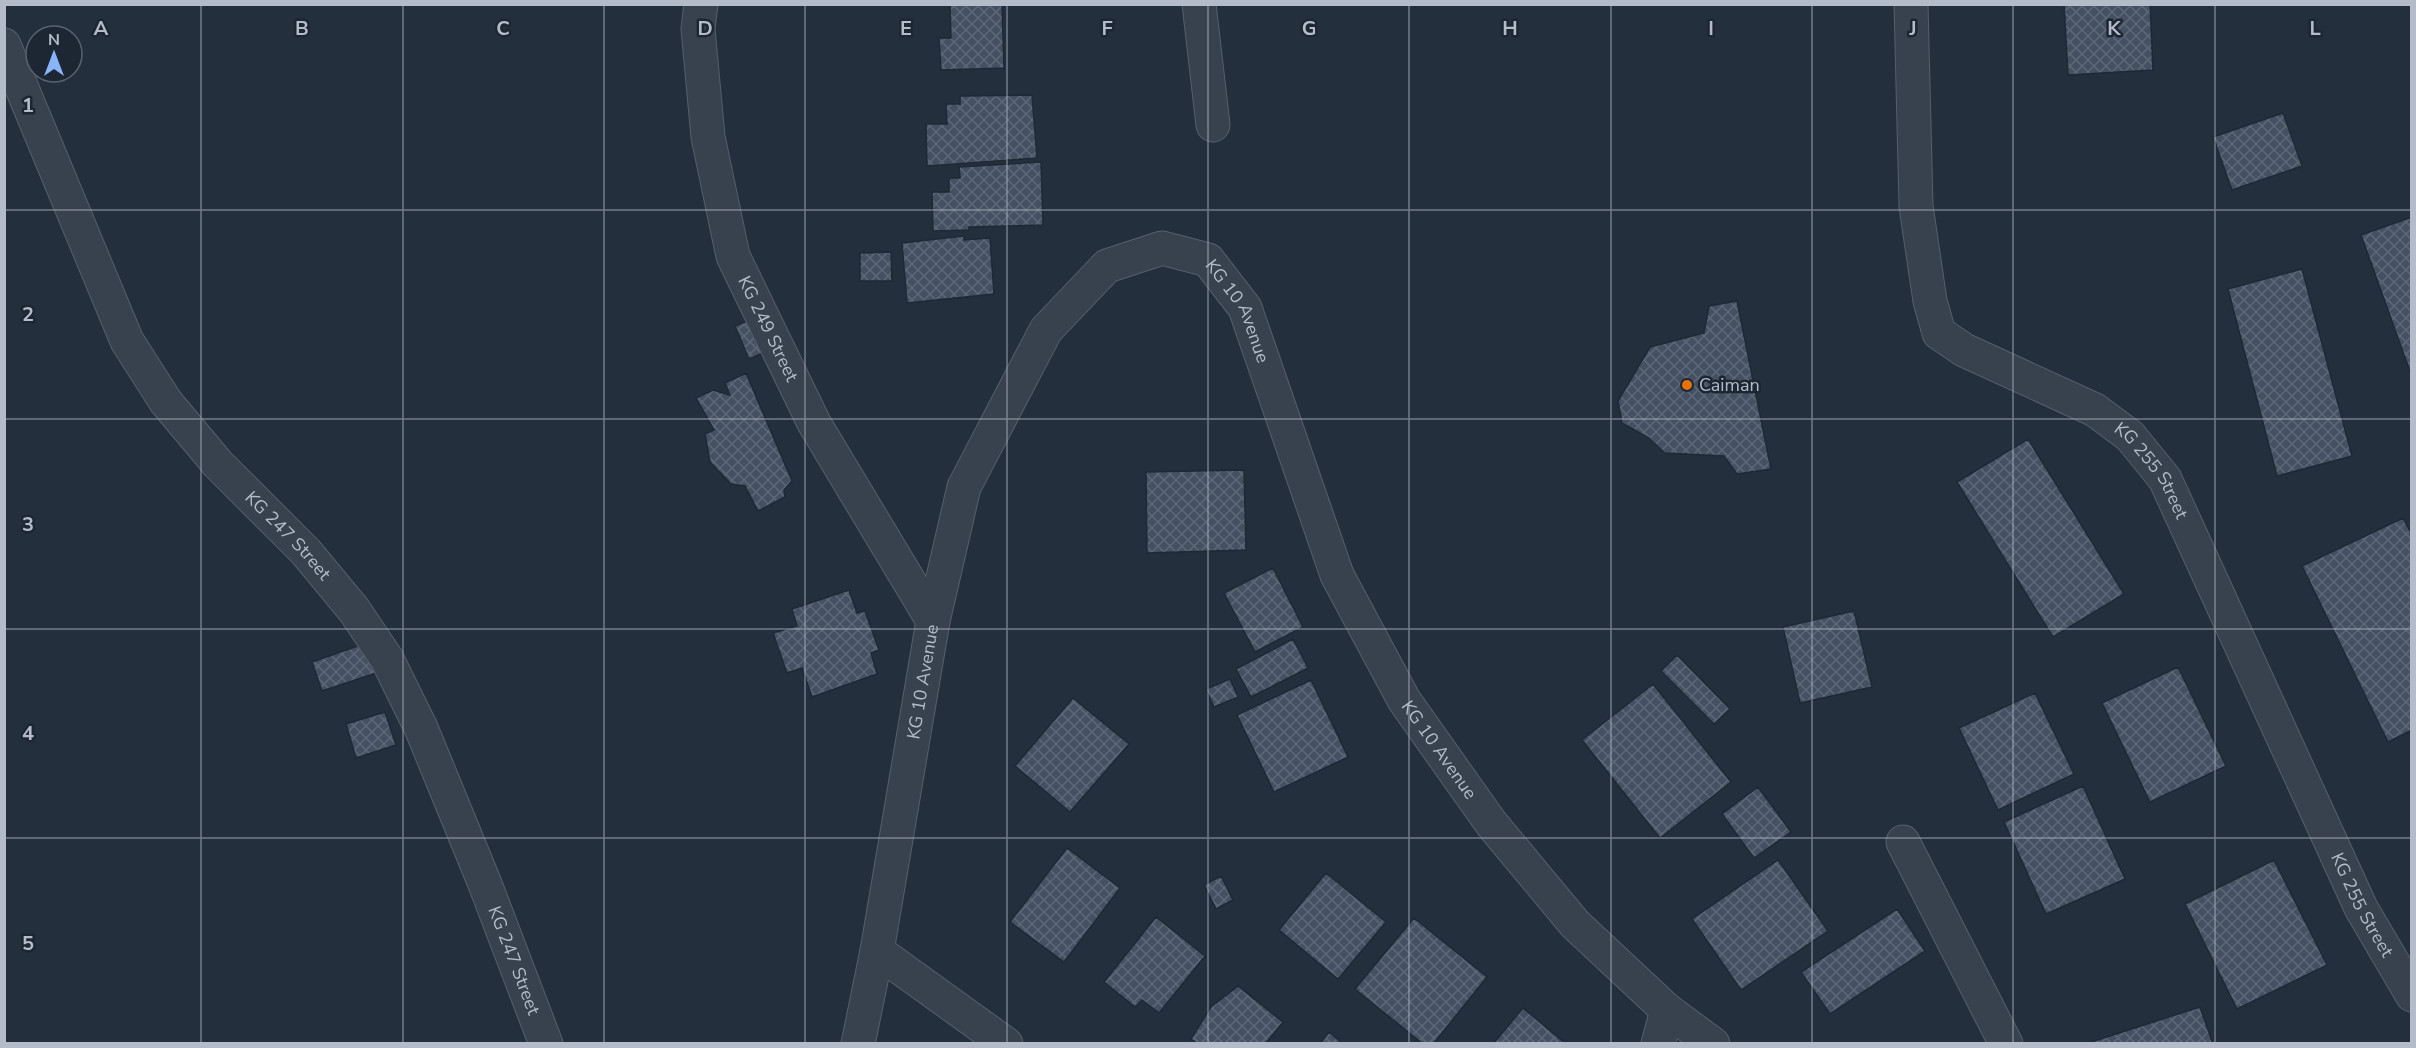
<svg xmlns="http://www.w3.org/2000/svg" width="2416" height="1048" font-family="'Nunito Sans',sans-serif">
  <style>
    .building { fill: url(#building-cross-hatch); stroke: #1f2835; stroke-width: 1.5 }
    .lines { fill: none; stroke-linecap: round; stroke-linejoin: round }
    .minor-casing { stroke: #565f6c; stroke-width: 35 }
    .minor { stroke: #38414e; stroke-width: 33 }
    .grid { fill: none; stroke: #b4bcc9; stroke-width: 1.5; stroke-opacity: 0.55 }
    .food-dot { fill: #e8710a; stroke: #1d2633; stroke-width: 2 }
    .labels { text-anchor: middle; dominant-baseline: central; stroke-width: 5; stroke-linejoin: round; paint-order: stroke }
    .street-label { font-size: 18px; fill: #b4bcc9; stroke: #1d2633 }
    .poi-label { font-size: 18px; fill: #b4bcc9; stroke: #1d2633; text-anchor: start }
    .grid-label { font-size: 20px; text-anchor: middle; font-weight: bold; fill: #b4bcc9; stroke: #1d2633; stroke-width: 5; stroke-linejoin: round; paint-order: stroke }
  </style>
  <defs>
    <pattern id="building-cross-hatch" width="8" height="8" patternUnits="userSpaceOnUse" patternTransform="scale(1.5)"><rect width="8" height="8" fill="#455162"/><path d="M0 0l8 8M0 8l8-8" fill="none" stroke="#5d6877"/></pattern>
  </defs>
  <rect width="100%" height="100%" fill="#242f3e"/>
  <path class="building" d="M950,4H1002L1004,68L941,70L939,38H951Z
    M2064,4H2150L2153,70L2068,75Z
    M1032,95L1037,158L927,166L926,124H947L946,104H960V96Z
    M2283,113L2302,166L2232,190L2213,137Z
    M1041,162L1043,225L969,227V230L933,231L932,192H949V178H960L959,167Z
    M2412,217V377L2361,235Z
    M964,236V240L990,238L994,294L907,303L902,243Z
    M891,252L892,281H860V253Z
    M2302,269L2352,456L2277,476L2228,289Z
    M1737,301L1771,469L1737,474L1724,456L1665,453L1649,438L1622,423L1618,401L1650,347L1704,333L1709,306Z
    M750,320L763,353L749,359L735,326Z
    M746,373L792,481L784,490L785,497L758,511L745,486L731,484L710,462L705,434L714,430L696,398L713,390L730,395L725,383Z
    M2028,439L2124,594L2053,637L1957,482Z
    M1244,470L1246,550L1147,553L1146,472Z
    M2403,518L2412,535V730L2388,742L2302,566Z
    M1273,568L1303,627L1255,652L1224,593Z
    M849,590L857,613L865,611L879,650L871,653L877,674L812,697L802,668L787,673L773,633L797,626L792,609Z
    M1854,611L1872,687L1800,703L1783,627Z
    M1293,639L1308,668L1251,697L1236,669Z
    M369,642L379,672L322,691L312,662Z
    M1677,655L1730,709L1714,724L1661,671Z
    M2178,667L2226,766L2150,802L2102,703Z
    M1230,679L1238,697L1214,707L1206,689Z
    M1311,680L1348,757L1274,792L1237,715Z
    M1653,684L1731,782L1660,838L1582,740Z
    M2035,693L2074,774L1998,810L1959,728Z
    M1073,698L1129,744L1070,812L1015,766Z
    M385,712L396,745L356,758L346,724Z
    M2083,786L2125,879L2046,914L2004,822Z
    M1758,787L1791,832L1754,858L1722,814Z
    M1067,848L1120,888L1064,962L1010,922Z
    M1778,860L1828,931L1741,990L1692,919Z
    M2274,860L2327,965L2237,1009L2185,904Z
    M1326,873L1386,922L1338,979L1279,930Z
    M1221,876L1233,900L1216,909L1204,885Z
    M1897,909L1925,951L1830,1014L1801,972Z
    M1156,917L1205,956L1159,1013L1142,1000L1135,1007L1104,982Z
    M1414,918L1487,977L1433,1044H1423L1355,989Z
    M1238,986L1283,1022L1265,1044H1198L1191,1039L1211,1007Z
    M2200,1007L2213,1044H2092L2091,1042Z
    M1523,1008L1566,1044H1493Z
    M1329,1032L1343,1044H1320Z"/>
  <g class="lines">
    <defs>
      <g id="minor">
        <path id="s1" d="M701,4L698,29L708,137L733,256L814,423L933,621"/>
        <path d="M1199,4L1213,125"/>
        <path id="s2" d="M1911,4L1916,206L1930,301L1939,333L1964,350L2095,410L2130,436L2165,479L2361,908L2412,995"/>
        <path id="s3" d="M4,45L127,341L166,402L218,464L306,552L354,610L387,659L421,728L485,884L546,1044"/>
        <path d="M1903,842L2006,1044"/>
        <path d="M877,951L1006,1044"/>
        <path id="s4" d="M858,1044L877,951L933,621L964,487L1046,330L1107,266L1162,248L1208,260L1245,308L1337,575L1404,700L1491,823L1575,924L1667,1010L1713,1044"/>
        <path d="M1658,1044L1667,1010"/>
      </g>
    </defs>
    <use href="#minor" class="minor-casing"/>
    <use href="#minor" class="minor"/>
  </g>
  <path class="grid" d="M201,4V1044M403,4V1044M604,4V1044M805,4V1044M1007,4V1044M1208,4V1044M1409,4V1044M1611,4V1044M1812,4V1044M2013,4V1044M2215,4V1044M4,210H2412M4,419H2412M4,629H2412M4,838H2412"/>
  <circle class="food-dot" cx="1687" cy="385" r="6"/>
  <g class="labels">
    <g class="street-label">
      <text stroke="none"><textPath href="#s4" startOffset="998">KG 10 Avenue</textPath></text>
      <text stroke="none"><textPath href="#s1" startOffset="336">KG 249 Street</textPath></text>
      <text stroke="none"><textPath href="#s2" startOffset="590">KG 255 Street</textPath></text>
      <text stroke="none"><textPath href="#s3" startOffset="574">KG 247 Street</textPath></text>
      <text stroke="none"><textPath href="#s4" startOffset="368">KG 10 Avenue</textPath></text>
      <text stroke="none"><textPath href="#s4" startOffset="1484">KG 10 Avenue</textPath></text>
      <text stroke="none"><textPath href="#s2" startOffset="1074">KG 255 Street</textPath></text>
      <text stroke="none"><textPath href="#s3" startOffset="1060">KG 247 Street</textPath></text>
    </g>
    <g class="poi-label">
      <text x="1699" y="385">Caiman</text>
    </g>
  </g>
  <g class="grid-label">
    <text x="101" y="35">A</text>
    <text x="302" y="35">B</text>
    <text x="503" y="35">C</text>
    <text x="705" y="35">D</text>
    <text x="906" y="35">E</text>
    <text x="1107" y="35">F</text>
    <text x="1309" y="35">G</text>
    <text x="1510" y="35">H</text>
    <text x="1711" y="35">I</text>
    <text x="1913" y="35">J</text>
    <text x="2114" y="35">K</text>
    <text x="2315" y="35">L</text>
    <text x="28" y="112">1</text>
    <text x="28" y="321">2</text>
    <text x="28" y="531">3</text>
    <text x="28" y="740">4</text>
    <text x="28" y="950">5</text>
  </g>
  <rect width="2416" height="1048" fill="none" stroke="#b4bcc9" stroke-width="12"/>
  <g transform="translate(54 54)"><circle r="28" fill="#1d2633" stroke="#59626f" stroke-width="1.5"/>
  <path d="M0-4.5L10 22L0 15L-10 22Z" fill="#8ab4f8"/>
  <text y="-9" font-size="16" font-weight="bold" text-anchor="middle" fill="#b4bcc9">N</text>
  </g>
</svg>
